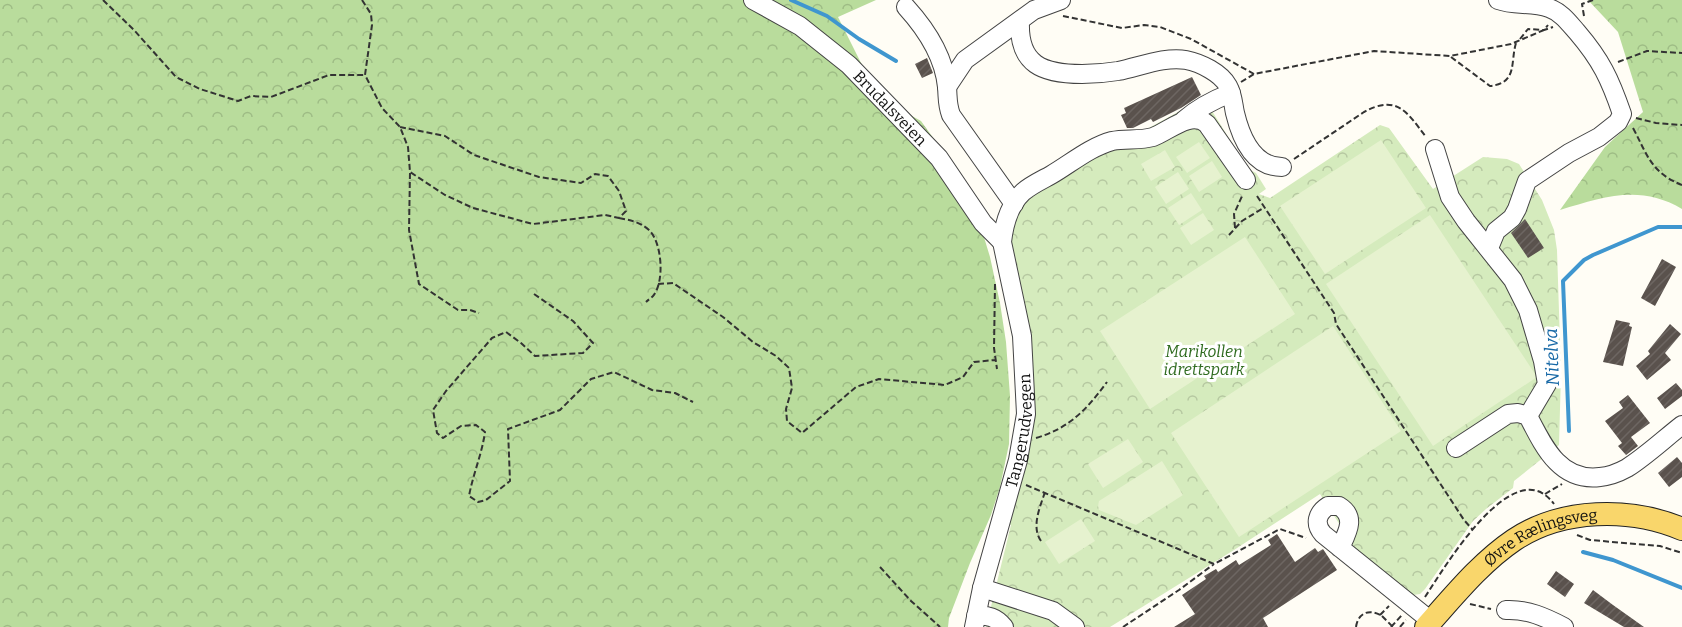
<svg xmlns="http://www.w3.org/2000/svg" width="1682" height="627" font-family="Bitter,serif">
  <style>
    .forest { fill: url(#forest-crowns) }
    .park { fill: url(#park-crowns) }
    .pitch { fill: #e6f2cf }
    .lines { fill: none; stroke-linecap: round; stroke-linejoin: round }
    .stream { stroke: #3f96cf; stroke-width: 4 }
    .building { fill: url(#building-hatch) }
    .minor-casing { stroke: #444; stroke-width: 20 }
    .major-casing { stroke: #222; stroke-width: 24 }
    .path { stroke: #333; stroke-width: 2; stroke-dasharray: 6 3; stroke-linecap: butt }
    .minor { stroke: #fff; stroke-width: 18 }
    .major { stroke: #f9d66b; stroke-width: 22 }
    .path-bridge { stroke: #333; stroke-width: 2; stroke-dasharray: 6 3; stroke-linecap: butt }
    .labels { text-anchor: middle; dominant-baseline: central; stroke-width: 6; stroke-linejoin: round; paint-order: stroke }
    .street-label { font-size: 16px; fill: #111; stroke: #fff }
    .park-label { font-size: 16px; font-style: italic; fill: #2f6b1f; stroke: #fff }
    .water-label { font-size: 18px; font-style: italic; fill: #1768a6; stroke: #fff }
  </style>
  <defs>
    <pattern id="forest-crowns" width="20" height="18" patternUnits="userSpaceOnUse" patternTransform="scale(1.5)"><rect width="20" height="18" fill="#b9dc9c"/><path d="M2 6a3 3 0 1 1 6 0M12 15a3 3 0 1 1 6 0" fill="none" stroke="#9ebc85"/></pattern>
    <pattern id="park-crowns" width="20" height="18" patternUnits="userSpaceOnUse" patternTransform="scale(1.5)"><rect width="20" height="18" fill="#d5ebbd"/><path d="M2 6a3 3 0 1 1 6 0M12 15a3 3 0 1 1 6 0" fill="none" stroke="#b6c8a1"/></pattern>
    <pattern id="building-hatch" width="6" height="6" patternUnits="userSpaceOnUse" patternTransform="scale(1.5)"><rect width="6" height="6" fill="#5a524d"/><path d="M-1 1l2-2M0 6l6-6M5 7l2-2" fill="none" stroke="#6d6662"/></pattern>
  </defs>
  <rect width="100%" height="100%" fill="#fffdf5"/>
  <path class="forest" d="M0,0H876L838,17L878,97L921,121L959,174L980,224L990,257L1000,303L1006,342L1010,396L1009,444L1000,487L991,515L970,563L949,618L948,627H0Z
    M1588,0H1682V209C1640,184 1603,197 1560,210L1605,147L1643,112L1618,32Z"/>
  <path class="park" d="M1204,98L1248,169L1256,173L1266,189L1259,194L1270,198L1380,125L1389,128L1433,189L1483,157L1507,159L1519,164L1542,200L1554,230L1557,250L1561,373L1559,445L1514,481L1513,488L1486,509L1473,521L1425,589L1420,594L1413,595L1358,553L1320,494L1234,550L1110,627H986L1011,525L1006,523L1028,334L1011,240L1012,220L1023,200L1075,168Z"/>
  <path class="pitch" d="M1381,140L1426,208L1325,274L1280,206Z
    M1199,142L1210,158L1187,173L1176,157Z
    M1165,150L1175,167L1151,181L1141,164Z
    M1212,161L1222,177L1199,192L1189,176Z
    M1178,172L1189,189L1166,204L1155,187Z
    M1191,193L1202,210L1179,225L1168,208Z
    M1203,213L1214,230L1191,245L1180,228Z
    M1430,215L1537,377L1433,446L1326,284Z
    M1245,237L1295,314L1150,409L1100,331Z
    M1333,326L1401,431L1239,537L1171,433Z
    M1128,439L1143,462L1103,488L1088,464Z
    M1162,461L1183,495L1136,525L1099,510L1098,506L1099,501Z
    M1081,519L1095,541L1059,564L1045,542Z"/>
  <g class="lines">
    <path class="stream" d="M791,0L827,16L859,39L896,61
      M1569,431L1563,281L1584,260L1593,255L1658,227H1682
      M1583,552L1613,560L1682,588"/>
  </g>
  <path class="building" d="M927,58L933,73L922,78L915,64Z
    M1192,77L1201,95L1181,108L1153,122L1151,119L1133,128H1127L1121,115L1126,113L1124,108Z
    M1525,219L1544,248L1528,258L1511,233Z
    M1662,259L1676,267L1655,306L1641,298Z
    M1616,320L1630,323L1629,326L1632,327L1623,366L1603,362Z
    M1670,324L1681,334L1665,353L1671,360L1647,380L1636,366L1650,354L1648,351Z
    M1676,383L1682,390V396L1665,409L1657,398Z
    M1628,395L1650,423L1631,437L1638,446L1626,455L1618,446L1622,443L1605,421L1623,408L1619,402Z
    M1677,457L1682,463V477L1669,487L1658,473Z
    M1277,534L1295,562L1315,548L1318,552L1323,549L1337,570L1263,618L1268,627H1174L1195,614L1182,595L1206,579L1204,576L1216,569L1218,572L1236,560L1239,565L1271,545L1268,540Z
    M1556,571L1574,584L1565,597L1547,584Z
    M1593,590L1613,605L1644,627H1624L1584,603Z"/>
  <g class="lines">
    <defs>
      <g id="minor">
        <path id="s1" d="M753,0L800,26L849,65L939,158L983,223L1002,242"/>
        <path d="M906,7C926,29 944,56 947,87C948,99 947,104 951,115L1014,204"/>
        <path d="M1020,21C1018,65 1043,74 1082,74C1094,74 1106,73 1118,71C1139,67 1165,56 1186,60C1201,63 1221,73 1228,86C1233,95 1233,104 1235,113C1241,138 1253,167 1282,167"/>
        <path d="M947,87L965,60L1034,10L1061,0"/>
        <path d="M1184,120C1199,107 1213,100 1231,93"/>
        <path d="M1435,149L1450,197L1466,221L1513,280L1528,310L1543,361L1547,384L1528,416"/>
        <path d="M1489,248L1496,231L1512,218L1517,209L1527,181L1569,153L1599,137L1618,122L1622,114C1610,79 1601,60 1577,32C1569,23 1561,12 1549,8C1532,2 1514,6 1498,0"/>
        <path d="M1456,448L1508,414L1518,413L1528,416C1544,447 1560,482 1600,477C1610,476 1618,473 1627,468C1646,456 1664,439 1682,425"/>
        <path d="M1340,548C1347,533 1357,517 1339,506H1328C1317,513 1314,524 1323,534L1431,621"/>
        <path d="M982,588L1053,611L1075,627"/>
        <path d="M1506,610C1527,609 1545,617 1564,627"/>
        <path d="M976,616C988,615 996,617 1004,627"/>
        <path id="s2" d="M974,627L982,588L1018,460L1026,414L1022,336L1002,242C1004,224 1009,205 1023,192C1031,185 1042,180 1051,175C1070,164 1090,147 1112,141C1125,138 1139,141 1153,137C1169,131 1191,110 1207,124L1246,180"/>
      </g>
      <g id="major">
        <path id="s3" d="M1426,627C1453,597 1480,563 1514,540C1562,508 1630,507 1682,529"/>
      </g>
    </defs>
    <use href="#minor" class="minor-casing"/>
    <use href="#major" class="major-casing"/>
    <path class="path" d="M103,0L134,30L176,77L200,89L238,101L251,96L271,97L329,75H365
      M362,0L371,14L372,25L365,75L382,108L400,127L408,147L410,172L409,230L419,284L458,310H470L479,313
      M1063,16L1122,28L1144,25L1160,27L1191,39L1254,74
      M1584,16L1582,4L1593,0
      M1520,39L1528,29L1544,30L1553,27
      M1451,57L1490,86C1518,83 1510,63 1516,43
      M1618,62L1647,51L1682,53
      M1241,82L1254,74L1374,51L1450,56L1511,44L1544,30L1548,25
      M1636,118L1656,123L1682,125
      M400,127L445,136L474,155L539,177L581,183L595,174L608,176L619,191L626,211L619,218L605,215L533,224L473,208L445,195L410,172
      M1633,128C1647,154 1651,173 1682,185
      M1294,159L1364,112C1397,94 1407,112 1426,137
      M1257,196L1334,313L1336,324L1464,520L1472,529
      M619,218C630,220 640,222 649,230C662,242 665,282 653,296C651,298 648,300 646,302
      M1235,228L1234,214L1243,194
      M1229,235L1242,221L1265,207
      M658,284L673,283L723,317L753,342L776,356L789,368L792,388L786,409L787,421L802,433L856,387L879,379L945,385L963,377L974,362L995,360
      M995,284L994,348L997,369
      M534,294L573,321L593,343L583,353L535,356L521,343L506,332L492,338L446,391L433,410L437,433L443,438L461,426L476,425L485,432C482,454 473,474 469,496L478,502L486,500L510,481L508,429L560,410L591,379L614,372L652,390L675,393L693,402
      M1036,438C1070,428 1087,409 1107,382
      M1026,485L1214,564L1280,529L1306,538
      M1545,494L1562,484
      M1577,535L1590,540L1660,546L1682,553
      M1041,541C1031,527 1040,507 1045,492
      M880,567L911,601L940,627
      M1425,597C1443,570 1514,449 1554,504
      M1470,604L1491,609
      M1380,615L1389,606
      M1123,627L1179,590L1214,564
      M1356,627C1358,613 1369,608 1382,616
      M1391,627L1402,615
      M1400,627L1406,620"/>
    <use href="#minor" class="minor"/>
    <use href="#major" class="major"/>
    <path class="path-bridge" d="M1382,616L1393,627"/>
  </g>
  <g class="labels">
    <g class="street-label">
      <text stroke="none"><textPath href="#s1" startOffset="176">Brudalsveien</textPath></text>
      <text stroke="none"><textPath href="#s2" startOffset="202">Tangerudvegen</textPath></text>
      <text stroke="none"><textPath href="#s3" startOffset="150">Øvre Rælingsveg</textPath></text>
    </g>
    <g class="park-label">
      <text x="1204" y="351">Marikollen<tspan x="1204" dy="18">idrettspark</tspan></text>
    </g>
    <g class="water-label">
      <text transform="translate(1552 357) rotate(-92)">Nitelva</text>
    </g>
  </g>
</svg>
